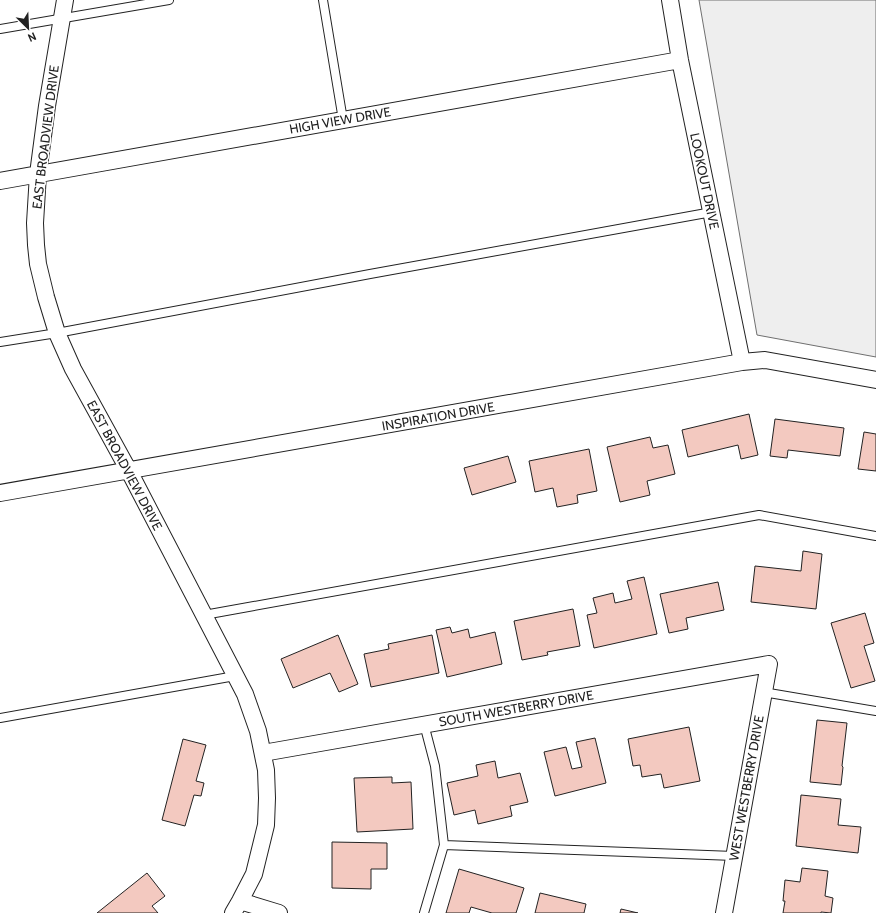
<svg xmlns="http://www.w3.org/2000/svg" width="876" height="913" font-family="Cabin,sans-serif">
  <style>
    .green { fill: #eee; stroke: #6f6f6f }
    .building { fill: #f3c9c0; stroke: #222 }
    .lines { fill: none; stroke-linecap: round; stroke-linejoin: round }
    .service-casing { stroke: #222; stroke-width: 10 }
    .minor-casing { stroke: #222; stroke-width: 18 }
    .service { stroke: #fff; stroke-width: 8 }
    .minor { stroke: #fff; stroke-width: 16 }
    .labels { text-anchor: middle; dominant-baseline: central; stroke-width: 3; stroke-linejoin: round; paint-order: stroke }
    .street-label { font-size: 13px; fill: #222; stroke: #fff }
  </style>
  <rect width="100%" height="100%" fill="#fff"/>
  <path class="green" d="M699,0H876V357L757,335Z"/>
  <path class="building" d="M749,414L758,455L741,459L738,445L688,457L682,430Z
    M775,419L844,428L840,456L788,450L787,458L770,456Z
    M864,432L876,434V471L858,469Z
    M650,437L653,448L668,445L675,474L647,481L650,495L620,502L607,447Z
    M589,449L597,491L577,495L578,503L557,507L553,488L535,492L529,461Z
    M508,456L516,482L472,495L464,468Z
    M803,551L822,554L816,609L751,602L755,566L801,571Z
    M644,577L657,634L594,648L587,615L597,613L593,598L613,593L615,603L632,599L627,581Z
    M718,582L724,610L686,618L688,629L669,633L660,594Z
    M573,609L580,646L547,652L548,655L522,660L514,621Z
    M865,613L874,643L864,646L875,681L851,688L831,623Z
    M450,627L452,633L468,629L470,638L495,632L502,664L447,677L436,630Z
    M338,635L358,684L339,692L330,673L293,688L281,659Z
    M432,635L439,673L371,687L364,654L389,649L388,644Z
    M817,720L847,723L842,766L843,767L841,785L810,782Z
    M689,727L700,781L664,788L661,774L642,777L640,765L633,766L628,739Z
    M595,738L606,783L555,796L544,752L566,747L572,769L582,767L576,742Z
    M183,739L206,745L196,781L204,783L201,796L194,795L185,826L162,820Z
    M495,761L498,778L520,773L528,802L510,806L512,816L478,824L475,810L454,815L447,783L478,776L476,765Z
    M392,777V783L411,782L413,829L357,832L354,778Z
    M801,795L841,799L838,825L861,827L858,853L796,846Z
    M332,842L387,843V869H371V889L332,888Z
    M802,868L828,871L825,896L833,898L831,913L821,912V913H783L785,901H783L785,880L800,882Z
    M459,869L524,888L516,913H492L471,907L469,913H446Z
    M147,873L165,896L152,906L158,913H97Z
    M540,893L586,904L584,913H535Z
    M621,909L638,913H620Z"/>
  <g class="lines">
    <defs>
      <path id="service" d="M323,0L343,120
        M0,29L169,0
        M0,342L57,333L370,274L712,212
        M204,615L759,515L876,536
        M763,692L876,711
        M0,718L235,676
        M424,724L435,766L444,845L424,913
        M444,845L734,856"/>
      <path id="minor" d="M65,0L47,106L38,174L35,223L36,245L38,264L46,297L57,333L73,369L129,471L245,694L258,731L266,770L267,798L266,825L254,874L240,901L233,913
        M670,0L680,60L742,362
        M0,181L680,60
        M0,493L742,362L765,360L876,380
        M263,753L769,664L724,913
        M240,901L279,913"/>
    </defs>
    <use href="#service" class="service-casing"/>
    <use href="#minor" class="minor-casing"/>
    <use href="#service" class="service"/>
    <use href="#minor" class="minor"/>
  </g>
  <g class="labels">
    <g class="street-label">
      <text transform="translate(340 120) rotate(-10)">HIGH VIEW DRIVE</text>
      <text transform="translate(45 137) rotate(-83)">EAST BROADVIEW DRIVE</text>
      <text transform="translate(705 181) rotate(78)">LOOKOUT DRIVE</text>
      <text transform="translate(438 416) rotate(-10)">INSPIRATION DRIVE</text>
      <text transform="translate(125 465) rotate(62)">EAST BROADVIEW DRIVE</text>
      <text transform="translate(516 708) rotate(-10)">SOUTH WESTBERRY DRIVE</text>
      <text transform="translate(746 788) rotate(-80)">WEST WESTBERRY DRIVE</text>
    </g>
  </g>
  <g transform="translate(28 28) rotate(156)" stroke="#ffffff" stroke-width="3" paint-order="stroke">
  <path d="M0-3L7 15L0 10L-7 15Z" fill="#222222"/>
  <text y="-6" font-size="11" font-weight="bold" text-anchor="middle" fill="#222222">N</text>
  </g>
</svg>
